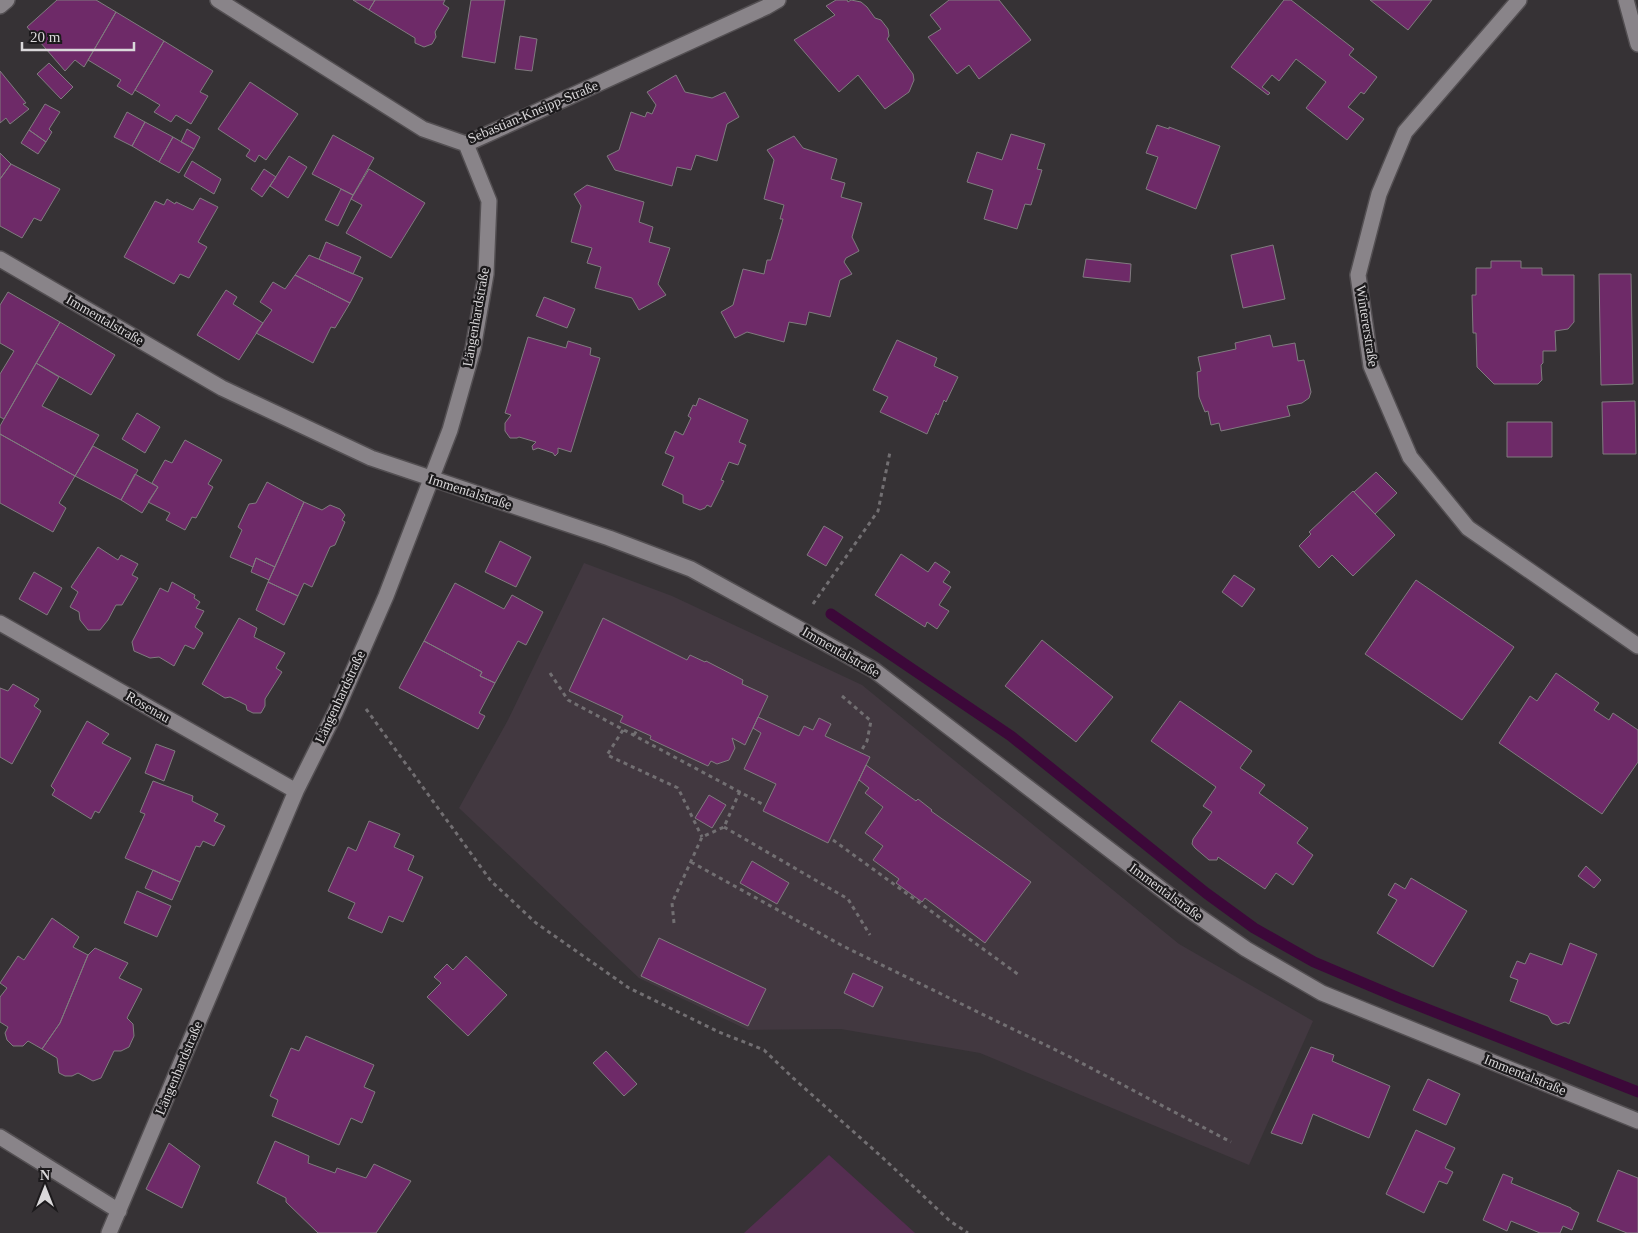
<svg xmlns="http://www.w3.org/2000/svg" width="1638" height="1233" font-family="'Times New Roman',serif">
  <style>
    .built { fill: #423840 }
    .green { fill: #552e51 }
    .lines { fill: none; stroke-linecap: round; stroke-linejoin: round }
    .stream { stroke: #3c0839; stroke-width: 11 }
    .building { fill: #6e2a68; stroke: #807b7f }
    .minor-casing { stroke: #534f52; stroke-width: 18 }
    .path { stroke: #726f72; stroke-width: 3; stroke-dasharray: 4 4; stroke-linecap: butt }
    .minor { stroke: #898489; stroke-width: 15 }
    .labels { text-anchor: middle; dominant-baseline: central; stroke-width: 4.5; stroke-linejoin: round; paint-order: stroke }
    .street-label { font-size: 14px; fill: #dad8da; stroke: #1c1a1c }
  </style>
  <rect width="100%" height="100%" fill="#363235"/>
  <path class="built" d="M584,563L672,596L862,685L1179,944L1313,1021L1249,1165L980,1053L841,1029L748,1030L639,978L459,808L508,720Z"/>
  <path class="green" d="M829,1155L915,1233H744Z"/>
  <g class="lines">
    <path class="stream" d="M831,614L1011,736L1206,893L1254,928L1314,962L1399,998L1638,1092"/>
  </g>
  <path class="building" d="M57,0H96L116,12L84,67L75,60L65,71L27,27Z
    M353,0H375L369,10Z
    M375,0H445L443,4L449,8L435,32L436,37L432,44L424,47L415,43V38L369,10Z
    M471,0H505L495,63L462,57Z
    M836,0H847L848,2L851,0L861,2L867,7L875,18L881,20L888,29L889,36L887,39L913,74L914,80L909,92L885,109L858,75L839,92L794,40L835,15L826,6Z
    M949,0H999L1031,40L979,79L969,65L957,74L928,37L941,29L930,15Z
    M1284,0H1291L1354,49L1349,55L1377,77L1364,94L1361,92L1348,107L1364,119L1347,140L1306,108L1326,82L1296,59L1279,81L1272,75L1262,87L1270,93L1268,95L1231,67Z
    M1370,0H1432L1408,30Z
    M116,12L164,41L132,95L117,86L121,80L88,60Z
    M520,36L537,39L532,71L515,69Z
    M164,41L213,71L200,92L208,96L191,124L176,115L171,122L154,112L160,105L135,90Z
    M49,63L73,87L61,99L37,74Z
    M0,71L26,103L23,104L29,109L10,124L6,118L0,123Z
    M676,75L685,92L712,98L725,92L739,117L727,124L717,161L696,155L691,170L677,167L672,186L615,170L607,156L619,150L631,112L645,117L647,112L652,114L656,105L647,92Z
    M250,82L298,114L266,160L259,155L255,162L246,156L250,150L218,129Z
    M45,104L60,112L49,129L52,132L46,142L29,130Z
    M127,112L145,122L132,146L114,137Z
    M145,122L173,137L159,162L132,146Z
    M1157,125L1169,129V127L1220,146L1196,209L1146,189L1158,157L1146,153Z
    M187,129L200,137L194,149L181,142Z
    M29,130L46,142L38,154L21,143Z
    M1011,134L1045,144L1037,169L1042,170L1031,205L1025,204L1017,229L984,219L993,190L967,182L977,152L1002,160Z
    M333,135L374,158L353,195L312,174Z
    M794,136L803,148L837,159L831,179L845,183L841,197L862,203L852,237L859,251L846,258L844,262L852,274L840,280L830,317L809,312L806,325L789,322L784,342L747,332L735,338L721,312L733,305L743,269L764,274L767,260H771L783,219H780L784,205L764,199L774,160L767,150Z
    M173,137L194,149L179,173L159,162Z
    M0,153L11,164L0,179Z
    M289,156L307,167L288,198L270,186Z
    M192,161L221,179L214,194L184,176Z
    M11,164L60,189L41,221L34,218L22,238L0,226V179Z
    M264,169L276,177L262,197L251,189Z
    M369,169L425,203L391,258L346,233L362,205L351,199Z
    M587,185L644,202L639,222L653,227L649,242L670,248L658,284L666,295L639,310L632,298L595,288L601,267L587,263L592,248L571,242L581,206L574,194Z
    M341,189L353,195L338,226L325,220Z
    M200,198L218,207L198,242L207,247L189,278L180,274L174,284L124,257L155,201L164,205L167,199L175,204L176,202L193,210Z
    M326,242L361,257L353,274L319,259Z
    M1273,245L1285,299L1243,308L1231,255Z
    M309,255L363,278L350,303L295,275Z
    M1086,259L1131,264L1130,282L1083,277Z
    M1491,261H1521V268H1542V275H1574V322L1568,329L1555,331L1556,351H1543V363L1541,365L1542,380L1538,384H1494L1477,367L1476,333H1473L1472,295H1476V268H1491Z
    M1599,274H1631L1633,384L1601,385Z
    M295,275L350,303L335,328L331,327L313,363L256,333L272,310L260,302L273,282L285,289Z
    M226,290L237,297L233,304L263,323L239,360L197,335Z
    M8,292L60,322L4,419L0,417V374L14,351L0,343V305Z
    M544,297L575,309L567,328L536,316Z
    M60,322L115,355L91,395L36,363Z
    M1270,335L1273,347L1295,343L1298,361L1304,360L1311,392L1309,398L1302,403L1287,406L1290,416L1221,431L1219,423L1211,425L1208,411L1205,412L1199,397L1197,372L1201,371L1198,357L1236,349L1235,343Z
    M528,337L566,348L568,341L591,348L590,355L600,358L571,452L558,448V453L555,456L553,453L538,448L533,450L532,446L536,442L519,437L517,438H510L505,431V423L511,415L505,413Z
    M897,340L937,358L934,366L958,377L946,402L944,400L938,415L936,413L927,434L880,412L888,397L873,390Z
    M36,363L59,377L42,406L99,435L75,476L0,434V426Z
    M699,398L748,420L739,442L746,445L738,465L729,462L721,480L724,481L711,507L707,505L705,508L700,510L683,503V495L662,485L674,457L665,453L675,431L683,435L691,418L688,416L693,405L696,406Z
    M1635,401L1636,454H1603L1602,402Z
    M137,413L160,427L145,453L122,439Z
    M1507,422H1552V457H1507Z
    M0,434L75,476L59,503L66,508L53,532L0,503Z
    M185,440L222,460L208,484L213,487L196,518L192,517L185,530L166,520L170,513L148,502L158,487L152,483L165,460L172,463Z
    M93,446L138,470L121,500L75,476Z
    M1376,472L1397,493L1375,514L1354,492Z
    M135,474L158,487L142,513L121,500Z
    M267,482L304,502L275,567L256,558L253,567L230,557L242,530L238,527L249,504L256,503Z
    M1353,491L1395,535L1353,576L1332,555L1319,568L1299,546L1311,534L1309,532Z
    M304,502L322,510L330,505L340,509L345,515L342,520L345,522L335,545L330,547L312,587L304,583L298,596L268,582Z
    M824,526L843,537L826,566L807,555Z
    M500,541L531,557L516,587L485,572Z
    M98,547L118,560L121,555L138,564L132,575L138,578L122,605H116L108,620L100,630H88L80,620L79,612L70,607L78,592L71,587Z
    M901,554L928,572L935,562L950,572L943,582L951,587L939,605L949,611L937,629L927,622L925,627L875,595Z
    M256,558L275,567L269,580L251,572Z
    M34,572L62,588L47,615L19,599Z
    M1234,575L1255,589L1242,607L1222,592Z
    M1416,580L1514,647L1462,720L1365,654Z
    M172,582L195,595L194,598L200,602L196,608L204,611L195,627L203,633L194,649L185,645L174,666L159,657L150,658L134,651L132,642L160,588L168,592Z
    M268,582L298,596L284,625L256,610Z
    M455,583L504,609L512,595L543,612L526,645L518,641L495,683L480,676L482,672L424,641Z
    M239,618L257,628L254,637L285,653L276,668L282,672L265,699V706L261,713H253L247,710L246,705L230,697L225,698L202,684Z
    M603,618L687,660L690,655L705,662L706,661L743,680L742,684L768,696L745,745L732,738L735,748L729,760L717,764L711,761L708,766L650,739L651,736L620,722L623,716L569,691Z
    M1042,640L1113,697L1076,742L1005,686Z
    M424,641L482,672L480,676L495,683L479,713L485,716L478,729L399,688Z
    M1556,673L1599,703L1594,710L1609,720L1613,713L1638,730V762L1602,814L1499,743L1530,696L1537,701Z
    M13,684L39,699L34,706L41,711L12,764L0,757V688L8,691Z
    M1180,701L1252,751L1240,768L1265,785L1259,793L1308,828L1297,843L1313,855L1293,885L1276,873L1265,889L1218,857L1217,860H1209L1195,848L1192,844L1193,839L1212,812L1203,806L1216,787L1151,741Z
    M758,717L799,736L804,726L813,730L819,718L831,724L825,736L870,757L828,843L763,811L776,784L744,769L761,733L753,728Z
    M87,721L109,734L102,743L131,758L99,813L95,811L91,819L52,795L55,790L51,786Z
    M156,744L175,751L164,781L145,773Z
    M866,765L916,801L918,799L932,810L931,811L1031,882L985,943L925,898L922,902L896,883L899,879L873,860L883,846L865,833L883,807L865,793L869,788L859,780Z
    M153,781L193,796L192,801L218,814L214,821L225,826L214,846L203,841L200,847L196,846L180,882L125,858L145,814L140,812Z
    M709,795L726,805L712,828L695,818Z
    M369,821L400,834L394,847L414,856L408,870L423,877L403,922L389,916L382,933L348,918L355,903L328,891L348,847L356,851Z
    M752,861L789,883L777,904L740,883Z
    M1586,866L1601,880L1594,888L1578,876Z
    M153,870L180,882L172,900L145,888Z
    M1411,878L1467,911L1433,967L1377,933L1397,900L1388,895L1395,883L1405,889Z
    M137,891L171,906L157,937L124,923Z
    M52,918L79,937L73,947L88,955L60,1023L42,1049L28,1041L23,1046H13L7,1040L5,1033L8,1027L0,1022V997L7,988L0,983L18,956L24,960Z
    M659,938L766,989L748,1026L641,976Z
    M1570,943L1597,954L1569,1024L1565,1022L1557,1025L1552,1023L1548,1016L1510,1001L1518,980L1510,977L1517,961L1525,964L1530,953L1562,965Z
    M95,948L128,963L119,978L142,989L127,1018L133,1024L134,1036L129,1047L121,1051H114L101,1078L93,1081L78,1073L72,1076H65L59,1073L57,1058L42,1049L60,1023L88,955Z
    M466,956L507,995L468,1036L427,997L441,983L434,977L447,964L453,970Z
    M853,973L883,987L873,1007L844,993Z
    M306,1036L374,1065L364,1087L375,1092L362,1123L351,1118L339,1145L272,1116L278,1100L270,1096L291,1048L299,1051Z
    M1311,1047L1334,1055L1332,1061L1390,1086L1369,1138L1313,1114L1302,1144L1271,1133Z
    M606,1051L637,1084L624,1096L593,1063Z
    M1428,1079L1460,1094L1446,1125L1413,1110Z
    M1416,1130L1455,1148L1445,1168L1453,1172L1447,1184L1439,1181L1424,1213L1386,1194Z
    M275,1141L309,1156L308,1163L335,1173L337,1168L366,1178L374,1164L411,1181L376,1233H318L286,1202V1198L257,1183Z
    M169,1143L200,1166L182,1208L146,1189Z
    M1618,1170L1638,1178V1233H1627L1597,1221Z
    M1503,1174L1513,1178L1511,1183L1571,1208V1209L1579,1213L1572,1230L1563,1226L1560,1233H1540L1511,1221L1507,1231L1483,1220Z"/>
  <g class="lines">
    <defs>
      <path id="minor" d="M218,0L423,129L466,144L766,7L778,0
        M1519,0L1405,132L1379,194L1358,275L1371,366L1410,457L1468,528L1638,646
        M1626,0L1638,44
        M0,6L7,0
        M0,259L222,388L371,458L609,538L691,569L874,670L1182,905L1246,949L1322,993L1638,1121
        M0,623L296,791
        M0,1137L119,1211
        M109,1233L296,791L335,713L386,596L450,430L473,349L486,274L489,201L466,144"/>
    </defs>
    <use href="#minor" class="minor-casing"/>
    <path class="path" d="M813,604L878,511L890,452
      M550,673L568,700L764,805
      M842,696L871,721L867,741L860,753
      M366,709L491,881L536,923L629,988L719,1032L764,1050L792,1077L883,1158L950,1221L968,1233
      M623,730L607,755L678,788L702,837
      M634,735L637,730
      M724,827L848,899L870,935
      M833,840L1019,975
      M691,862L843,946L1072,1058L1231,1142
      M674,923L672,903L702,837L724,827L740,791"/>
    <use href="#minor" class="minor"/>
  </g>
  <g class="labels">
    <g class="street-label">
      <text transform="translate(533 112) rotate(-23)">Sebastian-Kneipp-Straße</text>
      <text transform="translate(476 317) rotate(-80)">Längenhardstraße</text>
      <text transform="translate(105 320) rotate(30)">Immentalstraße</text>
      <text transform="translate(1367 326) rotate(81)">Wintererstraße</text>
      <text transform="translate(470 492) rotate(18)">Immentalstraße</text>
      <text transform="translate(841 652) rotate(30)">Immentalstraße</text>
      <text transform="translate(340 697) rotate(-65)">Längenhardstraße</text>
      <text transform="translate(148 707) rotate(30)">Rosenau</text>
      <text transform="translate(1166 892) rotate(36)">Immentalstraße</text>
      <text transform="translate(179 1068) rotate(-67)">Längenhardstraße</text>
      <text transform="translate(1525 1075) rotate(22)">Immentalstraße</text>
    </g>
  </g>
  <g transform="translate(45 1188)" stroke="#1c1a1c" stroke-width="4" paint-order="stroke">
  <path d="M0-4L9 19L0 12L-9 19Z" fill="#dad8da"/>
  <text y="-8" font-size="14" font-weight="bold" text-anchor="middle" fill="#dad8da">N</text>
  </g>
  <path d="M22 42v8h112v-8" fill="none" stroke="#dad8da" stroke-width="2.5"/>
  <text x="30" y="42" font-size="15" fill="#dad8da" stroke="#1c1a1c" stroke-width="4" paint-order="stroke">20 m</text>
</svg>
